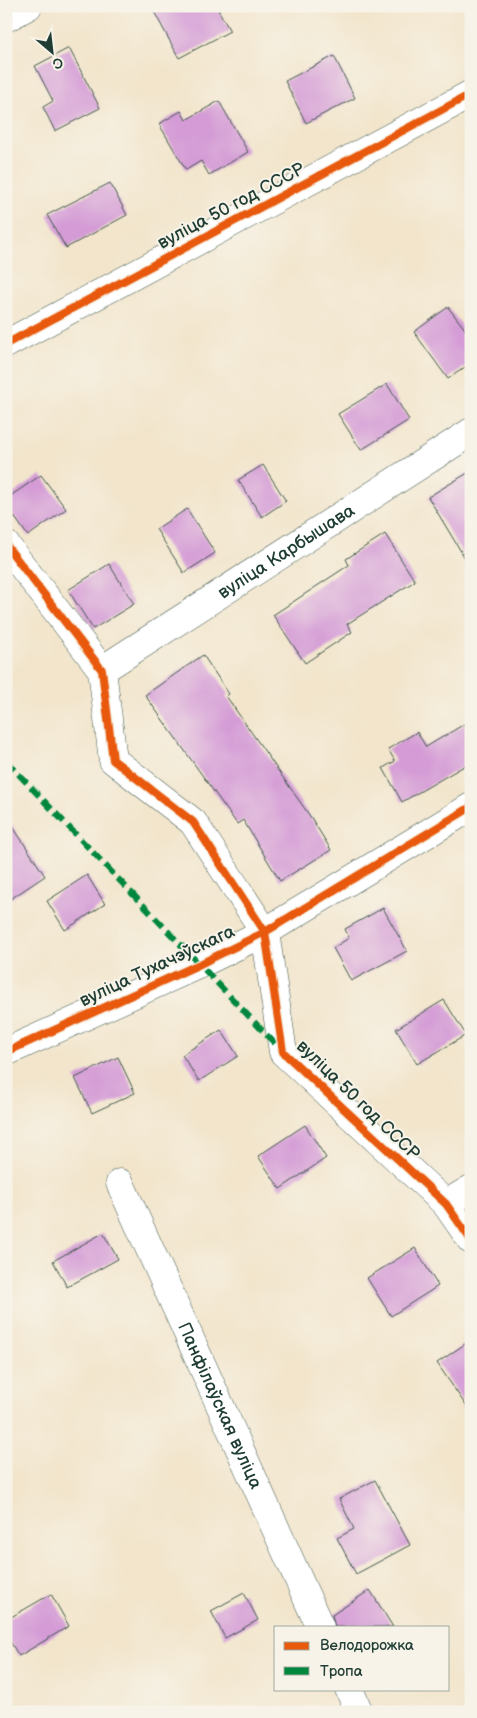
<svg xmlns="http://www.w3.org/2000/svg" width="477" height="1718" font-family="'Balsamiq Sans',sans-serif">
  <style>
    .building { fill: #d49bd6 }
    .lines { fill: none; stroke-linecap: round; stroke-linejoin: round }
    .minor-casing { stroke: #3f564b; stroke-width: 29 }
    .minor { stroke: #fff; stroke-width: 28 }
    .quiet { stroke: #00873e; stroke-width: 6; stroke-dasharray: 12 6; stroke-linecap: butt }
    .cycleway-casing { stroke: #f7f3e8; stroke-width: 11 }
    .cycleway { stroke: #e8590c; stroke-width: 8 }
    .labels { text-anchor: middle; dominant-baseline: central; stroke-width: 4; stroke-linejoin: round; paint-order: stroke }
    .street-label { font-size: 18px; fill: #1f3d34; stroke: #f7f3e8 }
  </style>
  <rect width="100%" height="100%" fill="#f7f3e8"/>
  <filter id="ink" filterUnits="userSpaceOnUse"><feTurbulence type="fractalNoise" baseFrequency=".02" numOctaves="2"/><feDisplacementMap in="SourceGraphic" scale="10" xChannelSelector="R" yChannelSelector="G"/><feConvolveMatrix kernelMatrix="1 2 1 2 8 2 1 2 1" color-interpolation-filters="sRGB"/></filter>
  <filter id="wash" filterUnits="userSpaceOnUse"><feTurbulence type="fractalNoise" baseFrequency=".0096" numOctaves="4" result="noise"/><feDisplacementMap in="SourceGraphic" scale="20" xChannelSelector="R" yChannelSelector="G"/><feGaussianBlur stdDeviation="1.12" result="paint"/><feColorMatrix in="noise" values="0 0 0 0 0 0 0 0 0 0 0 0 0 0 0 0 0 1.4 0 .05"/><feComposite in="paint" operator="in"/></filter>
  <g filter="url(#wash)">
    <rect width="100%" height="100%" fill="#f2e5cc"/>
    <g id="blocks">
      <path class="building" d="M151,6H216L230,31L179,58Z
        M69,48L100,108L55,131L43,107L53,101L35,66Z
        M334,56L355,98L306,123L285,81Z
        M219,101L248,152L209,175L201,161L186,170L159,124L181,111L186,120Z
        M110,183L127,215L66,248L47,215Z
        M448,307L471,337V363L448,379L414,332Z
        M387,384L409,420L361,450L338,414Z
        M263,465L286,501L262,517L238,480Z
        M471,471V568L428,497Z
        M41,475L66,509L28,536L6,505V499Z
        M187,509L215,553L184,573L156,529Z
        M385,534L415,581L347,624L352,632L305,663L273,615L349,565L346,559Z
        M109,564L134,604L93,629L68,590Z
        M203,655L229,694L226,696L312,819L331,850L280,881L243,820L237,824L145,695Z
        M471,720V762L402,802L383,768L395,761L388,749L417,732L426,747Z
        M6,816L45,876L6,902Z
        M87,875L105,904L65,930L47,901Z
        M383,908L407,951L351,981L333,948L349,938L345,929Z
        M444,1000L466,1035L417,1064L396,1029Z
        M221,1030L238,1056L199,1081L182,1055Z
        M118,1057L135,1093L92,1113L75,1078Z
        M305,1125L326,1158L280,1189L258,1156Z
        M103,1233L118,1259L67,1287L53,1261Z
        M415,1248L438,1286L391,1316L367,1278Z
        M471,1340V1413L437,1363Z
        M375,1480L410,1545L356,1574L337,1538L354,1529L339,1499Z
        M370,1590L393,1627H335L332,1615Z
        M244,1593L258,1620L225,1638L211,1611Z
        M51,1594L69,1626L19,1656L6,1635V1620Z"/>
    </g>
  </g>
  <g filter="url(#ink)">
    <use href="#blocks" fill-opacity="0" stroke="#3f564b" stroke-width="1"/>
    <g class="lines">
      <defs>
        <g id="minor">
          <path d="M6,18L28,6"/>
          <path d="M6,344L471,94"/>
          <path d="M6,545L102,670L113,760L193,822L265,932L283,1052L446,1204L471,1240"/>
          <path id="s1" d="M102,670L471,432"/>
          <path d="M6,1052L200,964L265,932L471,807"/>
          <path id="s2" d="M120,1183L320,1627"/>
          <path d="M446,1204L471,1189"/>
          <path d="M349,1689L359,1712"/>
        </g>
      </defs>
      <use href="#minor" class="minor-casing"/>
      <use href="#minor" class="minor"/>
      <path class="quiet" d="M6,761L281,1050"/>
      <defs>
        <path id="cycleway" d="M6,344L471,94
          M6,545L102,670L113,760L193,822L265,932L283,1052L446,1204L471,1240
          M6,1052L200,964L265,932L471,807"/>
      </defs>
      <use href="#cycleway" class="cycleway-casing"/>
      <use href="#cycleway" class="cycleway"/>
    </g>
  </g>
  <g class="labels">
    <g class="street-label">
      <text transform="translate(231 206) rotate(-28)">вуліца 50 год СССР</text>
      <text stroke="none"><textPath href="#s1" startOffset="219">вуліца Карбышава</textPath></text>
      <text transform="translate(157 966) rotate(-25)">вуліца Тухачэўскага</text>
      <text transform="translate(358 1100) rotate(44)">вуліца 50 год СССР</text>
      <text stroke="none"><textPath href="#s2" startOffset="244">Панфілаўская вуліца</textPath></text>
    </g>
  </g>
  <rect width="477" height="1718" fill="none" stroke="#f7f3e8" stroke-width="25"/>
  <rect x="274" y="1626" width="175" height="65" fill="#f7f3e8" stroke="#a1aaa0"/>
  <rect x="284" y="1642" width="25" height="8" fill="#e8590c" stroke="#a1aaa0"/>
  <text x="320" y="1650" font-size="15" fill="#1f3d34">Велодорожка</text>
  <rect x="284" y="1667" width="25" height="8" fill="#00873e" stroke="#a1aaa0"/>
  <text x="320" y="1676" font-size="15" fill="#1f3d34">Тропа</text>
  <g transform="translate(52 52) rotate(152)" stroke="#f7f3e8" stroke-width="4" paint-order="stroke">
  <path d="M0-4L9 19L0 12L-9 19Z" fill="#1f3d34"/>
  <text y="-8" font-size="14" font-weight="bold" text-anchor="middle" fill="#1f3d34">С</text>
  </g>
</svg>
